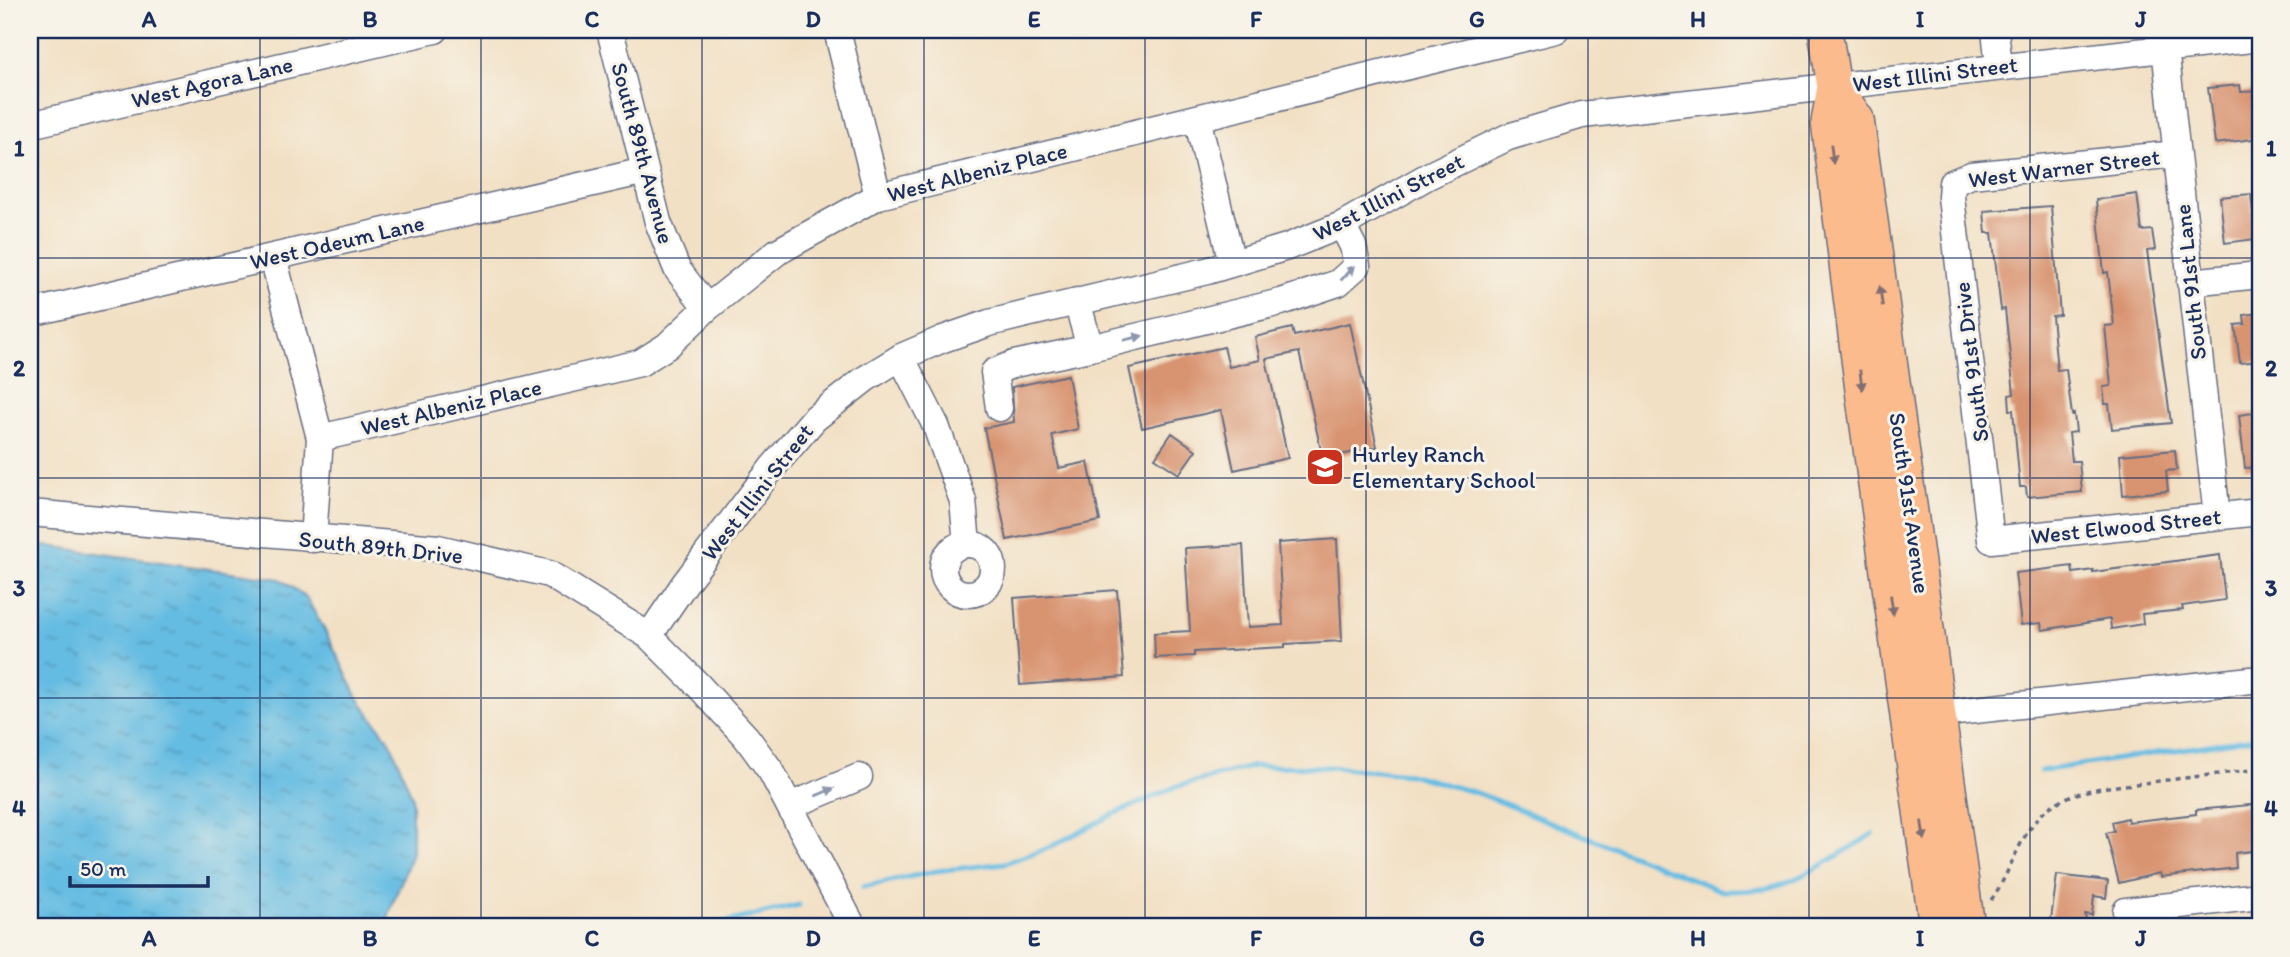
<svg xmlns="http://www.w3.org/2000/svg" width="2290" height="957" font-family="Itim,sans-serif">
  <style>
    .water { fill: url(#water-ripples); stroke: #4076a0; stroke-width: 2 }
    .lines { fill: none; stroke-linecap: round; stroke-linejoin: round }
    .stream { stroke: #65bce2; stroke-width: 5 }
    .building { fill: #d89370 }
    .minor-casing { stroke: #666d82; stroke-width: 29 }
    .major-casing { stroke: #666d82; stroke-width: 36 }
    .path { stroke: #666d82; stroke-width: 3.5; stroke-dasharray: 5 5; stroke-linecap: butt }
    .minor { stroke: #fff; stroke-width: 26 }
    .major { stroke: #fbbb8d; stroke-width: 33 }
    .oneway { fill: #806e73 }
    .oneway2 { fill: #8d97ae }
    .grid { fill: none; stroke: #1b2f5e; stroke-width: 2; stroke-opacity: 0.55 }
    .labels { text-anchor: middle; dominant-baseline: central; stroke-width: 6; stroke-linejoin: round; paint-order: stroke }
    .street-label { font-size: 23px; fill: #1b2f5e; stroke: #f7f3e8 }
    .poi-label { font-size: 23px; fill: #1b2f5e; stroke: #f7f3e8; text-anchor: start }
    .neatline { fill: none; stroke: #1b2f5e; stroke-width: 2.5 }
    .grid-label { font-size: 23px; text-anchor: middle; font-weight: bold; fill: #1b2f5e }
  </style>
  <defs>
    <pattern id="water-ripples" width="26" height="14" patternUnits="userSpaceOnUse" patternTransform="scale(1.75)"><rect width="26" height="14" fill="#65bce2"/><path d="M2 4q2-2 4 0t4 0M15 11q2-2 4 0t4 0" fill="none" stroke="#5299ba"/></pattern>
  </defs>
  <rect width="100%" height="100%" fill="#f7f3e8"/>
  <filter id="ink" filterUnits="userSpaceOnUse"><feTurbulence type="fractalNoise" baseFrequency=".0143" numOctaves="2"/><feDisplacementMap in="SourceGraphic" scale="14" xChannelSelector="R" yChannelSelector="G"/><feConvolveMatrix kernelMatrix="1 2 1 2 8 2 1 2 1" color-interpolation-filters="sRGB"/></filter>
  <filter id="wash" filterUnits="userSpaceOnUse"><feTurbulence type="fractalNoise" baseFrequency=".00686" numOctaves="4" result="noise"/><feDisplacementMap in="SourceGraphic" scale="28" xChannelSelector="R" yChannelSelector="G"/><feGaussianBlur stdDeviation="1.57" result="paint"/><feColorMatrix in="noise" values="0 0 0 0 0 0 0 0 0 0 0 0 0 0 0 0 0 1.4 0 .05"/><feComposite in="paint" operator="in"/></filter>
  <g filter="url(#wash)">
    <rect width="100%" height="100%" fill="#f2e0c4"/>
    <path class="water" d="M48,546L280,579L306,597L325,631L358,698L391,743L412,797V853L389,914L387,927H30V547Z"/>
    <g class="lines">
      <path class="stream" d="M2041,771L2260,737
        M863,887L936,871L1005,863L1048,848L1112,815L1175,787L1254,766L1330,767L1409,774L1480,794L1722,891C1740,891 1759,891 1776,886C1811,875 1842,852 1873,834
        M704,927L799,905"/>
    </g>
    <g id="blocks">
      <path class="building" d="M2240,85L2241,92L2260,91V138L2215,144L2208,88Z
        M2137,194L2142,231L2152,230L2155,250L2147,251L2171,423L2112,429L2109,404H2105L2103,387L2111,386L2105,326L2114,325L2108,272L2104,273L2096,200Z
        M2251,194L2256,239L2225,243L2220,197Z
        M2051,206L2060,315L2052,316L2057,370L2066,369L2072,415L2074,414L2076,432L2069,433L2072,461H2079L2082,492L2027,497L2026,487H2020L2013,410H2010L2009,395L2014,394L2005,309L2001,310L1992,233H1986L1984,211Z
        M2260,313V361L2240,363L2235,325L2245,324L2244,315Z
        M1350,323L1377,447L1323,459L1299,352L1266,359L1288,458L1234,470L1221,410L1142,428L1129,368L1224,347L1229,367L1260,360L1255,337L1292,328L1294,336Z
        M1068,375L1078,429L1052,435L1059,468L1088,462L1100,521L1007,540L984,428L1014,422L1012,387Z
        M2260,412V467L2245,468L2239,415Z
        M1172,433L1196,450L1179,474L1155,458Z
        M2175,450L2177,470L2166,471L2168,491L2123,495L2120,455Z
        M1337,539L1342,641L1285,644V647L1194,652V656L1155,658L1154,633L1190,631L1185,548L1243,545L1248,627L1283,625L1278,543Z
        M2220,555L2225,600L2182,606L2183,610L2142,614L2143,624L2111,629L2110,619L2042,630L2041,623L2021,625L2015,573L2072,566L2073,573L2093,570V572Z
        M1117,590L1124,677L1020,685L1014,598Z
        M2260,804V850L2235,853L2236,868L2161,877L2160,873L2119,883L2106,833L2114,831L2112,822L2127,818L2128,822L2196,814V810Z
        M2057,875L2108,881L2106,898L2094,896L2092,915L2085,914L2087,927H2050Z"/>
    </g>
  </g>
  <g filter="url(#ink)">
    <use href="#blocks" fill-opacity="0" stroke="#666d82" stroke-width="2"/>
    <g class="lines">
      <defs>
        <path id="minor" d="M610,30L658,222L677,269L707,308
          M837,30L878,196
          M1995,30L1999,66
          M2163,30L2217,516
          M1197,118L1232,263
          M30,125L435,30
          M2176,154L1971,175L1952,183L1951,197L1991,540L2260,512
          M273,257L320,438L313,539
          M2190,282L2260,275
          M1077,301L1090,348L1281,302L1338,283L1357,266L1353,246L1342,225
          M30,313L645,171
          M901,357L936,426L963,501L967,544
          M999,408L994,372L1014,364L1090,348
          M320,438L640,363L667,346L707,308L777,252L878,196L1556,30
          M30,513L438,548L549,574L649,636L698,685L746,737L771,771L853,927
          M943 569a25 25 0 1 1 50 0a25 25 0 1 1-50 0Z
          M649,636L685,583L772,468L814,419L865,379L901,357L943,339L989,323L1207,271L1287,247L1342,225L1428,176L1508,137L1582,115L2260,38
          M1938,714L2260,679
          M790,806L859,777
          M2128,927L2126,911L2260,896"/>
        <path id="major" d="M1825,30L1834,87L1828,122L1862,390L1936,927
          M1834,87L1857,119L1968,927"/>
      </defs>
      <use href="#minor" class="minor-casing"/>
      <use href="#major" class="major-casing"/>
      <path class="path" d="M1991,900C2010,874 2017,841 2039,817C2067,785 2121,787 2159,781C2193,777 2227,773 2260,769"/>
      <use href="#minor" class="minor"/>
      <use href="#major" class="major"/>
    </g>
    <defs><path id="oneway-solid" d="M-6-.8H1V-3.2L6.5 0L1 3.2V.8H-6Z" transform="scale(1.75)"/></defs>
    <g class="oneway">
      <use href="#oneway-solid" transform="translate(1832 154) rotate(83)"/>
      <use href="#oneway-solid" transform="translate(1881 296) rotate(-98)"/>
      <use href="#oneway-solid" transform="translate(1861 380) rotate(83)"/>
      <use href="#oneway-solid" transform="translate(1892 605) rotate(82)"/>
      <use href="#oneway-solid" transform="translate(1923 831) rotate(82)"/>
    </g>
    <g class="oneway2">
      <use href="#oneway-solid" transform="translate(1348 273) rotate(-45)"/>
      <use href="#oneway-solid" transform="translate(1133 338) rotate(-13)"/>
      <use href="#oneway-solid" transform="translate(825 792) rotate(-23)"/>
    </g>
  </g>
  <path class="grid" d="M260,30V927M481,30V927M702,30V927M924,30V927M1145,30V927M1366,30V927M1588,30V927M1809,30V927M2030,30V927M30,258H2260M30,478H2260M30,698H2260"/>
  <defs>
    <symbol id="school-square" viewBox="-11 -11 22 22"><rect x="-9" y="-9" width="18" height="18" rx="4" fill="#c8321e" stroke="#f7f3e8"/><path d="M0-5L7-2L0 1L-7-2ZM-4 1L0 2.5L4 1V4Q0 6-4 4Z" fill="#fff"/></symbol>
  </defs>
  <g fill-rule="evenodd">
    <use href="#school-square" x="1303" y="445" width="44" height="44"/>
  </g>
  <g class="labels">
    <g class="street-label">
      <text transform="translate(1935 74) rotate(-7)">West Illini Street</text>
      <text transform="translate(212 82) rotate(-13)">West Agora Lane</text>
      <text transform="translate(643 153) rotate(75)">South 89th Avenue</text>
      <text transform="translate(2064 168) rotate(-7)">West Warner Street</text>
      <text transform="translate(977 172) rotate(-14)">West Albeniz Place</text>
      <text transform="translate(1388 197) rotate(-27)">West Illini Street</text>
      <text transform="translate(337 242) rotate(-13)">West Odeum Lane</text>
      <text transform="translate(2190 282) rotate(-96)">South 91st Lane</text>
      <text transform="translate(1971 362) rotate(-97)">South 91st Drive</text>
      <text transform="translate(451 407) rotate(-13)">West Albeniz Place</text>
      <text transform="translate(757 492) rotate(-52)">West Illini Street</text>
      <text transform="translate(1910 503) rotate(82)">South 91st Avenue</text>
      <text transform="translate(2126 526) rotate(-6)">West Elwood Street</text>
      <text transform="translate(381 547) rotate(6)">South 89th Drive</text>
    </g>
    <g class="poi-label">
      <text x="1352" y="454">Hurley Ranch<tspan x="1352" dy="26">Elementary School</tspan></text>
    </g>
  </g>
  <rect width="2290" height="957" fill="none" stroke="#f7f3e8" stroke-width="77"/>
  <path d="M70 876v10h138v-10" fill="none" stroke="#1b2f5e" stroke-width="3.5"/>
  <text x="80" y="876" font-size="21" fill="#1b2f5e" stroke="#f7f3e8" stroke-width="5" paint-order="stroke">50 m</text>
  <rect x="38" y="38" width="2214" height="880" class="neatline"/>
  <g class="grid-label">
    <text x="149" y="27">A</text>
    <text x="370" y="27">B</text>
    <text x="592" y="27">C</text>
    <text x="813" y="27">D</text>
    <text x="1034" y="27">E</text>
    <text x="1256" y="27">F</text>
    <text x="1477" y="27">G</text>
    <text x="1698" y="27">H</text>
    <text x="1920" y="27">I</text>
    <text x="2141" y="27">J</text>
    <text x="19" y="156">1</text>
    <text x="2271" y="156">1</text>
    <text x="19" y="376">2</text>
    <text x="2271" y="376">2</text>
    <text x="19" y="596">3</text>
    <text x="2271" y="596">3</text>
    <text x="19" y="816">4</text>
    <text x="2271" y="816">4</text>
    <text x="149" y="946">A</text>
    <text x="370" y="946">B</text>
    <text x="592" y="946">C</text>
    <text x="813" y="946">D</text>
    <text x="1034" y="946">E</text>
    <text x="1256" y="946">F</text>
    <text x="1477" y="946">G</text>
    <text x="1698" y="946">H</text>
    <text x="1920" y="946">I</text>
    <text x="2141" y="946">J</text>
  </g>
</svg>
